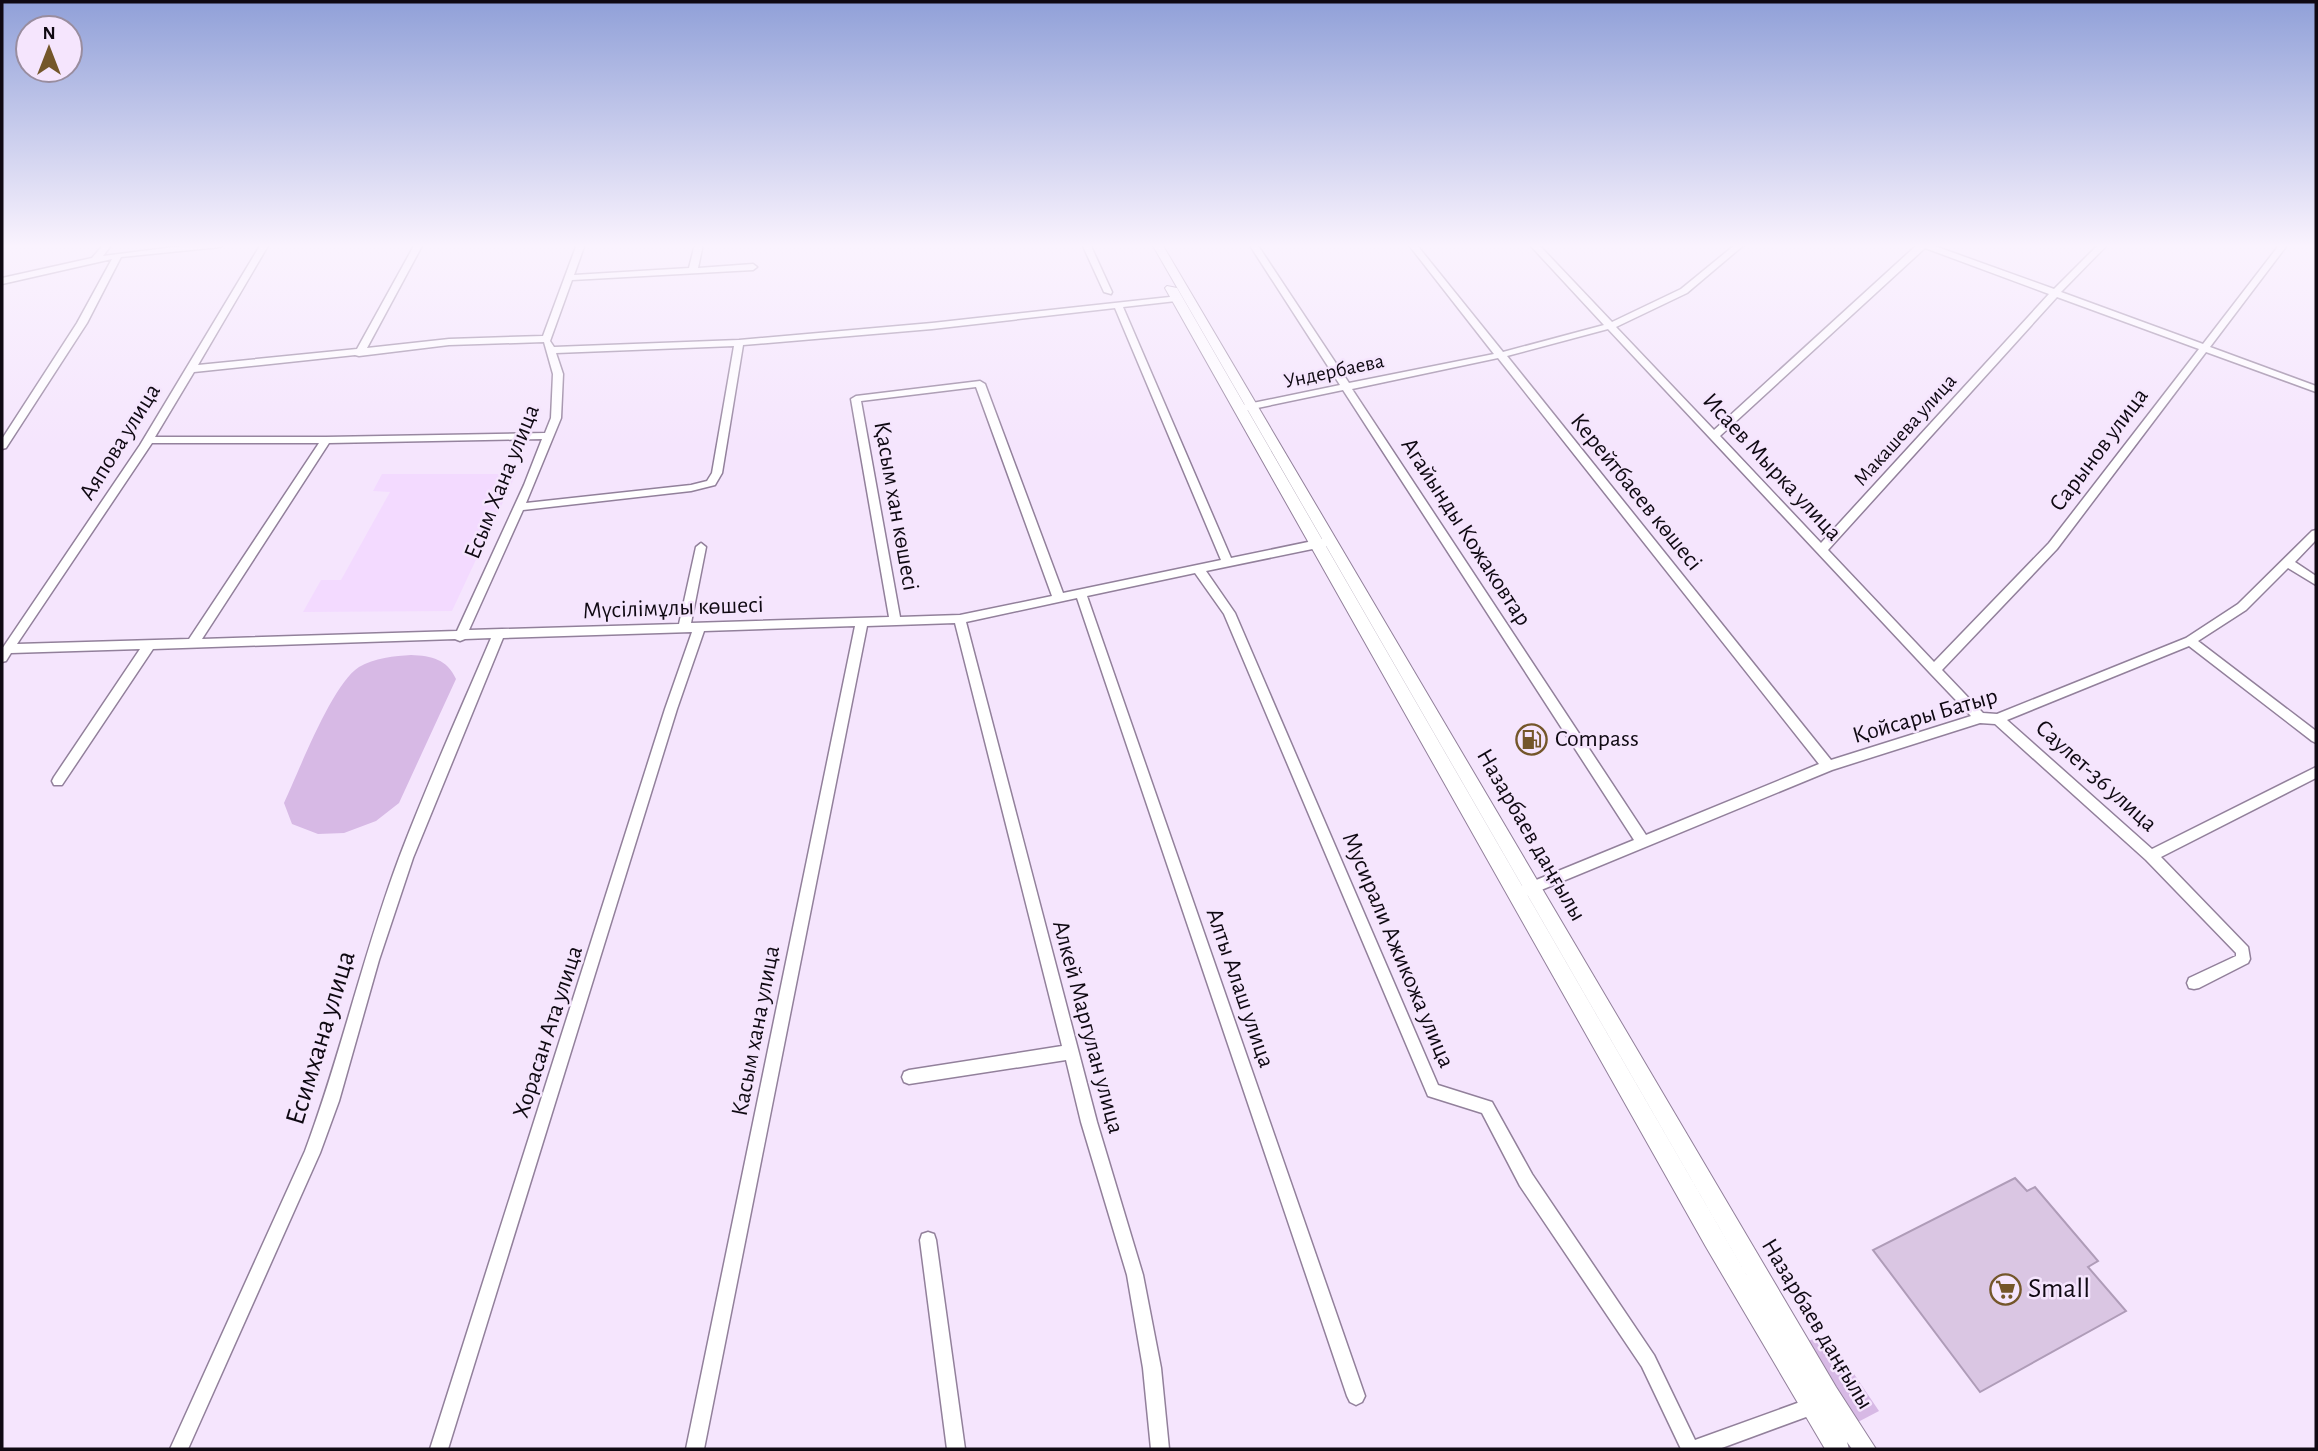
<svg xmlns="http://www.w3.org/2000/svg" width="2318" height="1451" font-family="'Alegreya Sans',sans-serif">
  <style>
    .built { fill: #f3daff }
    .green { fill: #d7b9e5 }
    .building { fill: #dac6e3; stroke: #af9cb8; stroke-width: 2 }
    .lines { fill: none; stroke-linecap: round; stroke-linejoin: round }
    .minor-casing { stroke: #92809b; stroke-width: 3 }
    .secondary-casing { stroke: #92809b; stroke-width: 2 }
    .minor { fill: #fff; fill-rule: evenodd }
    .secondary { fill: #fff; fill-rule: evenodd }
    .labels { text-anchor: middle; dominant-baseline: central; stroke-width: 5; stroke-linejoin: round; paint-order: stroke }
    .far-street-label { font-size: 21px; fill: #0f0912; stroke: #f5e5fd }
    .street-label { font-size: 24px; fill: #0f0912; stroke: #f5e5fd }
    .poi-label { font-size: 24px; fill: #0f0912; stroke: #f5e5fd; text-anchor: start }
    .near-street-label { font-size: 28px; fill: #0f0912; stroke: #f5e5fd }
    .near-poi-label { font-size: 28px; fill: #0f0912; stroke: #f5e5fd; text-anchor: start }
  </style>
  <rect width="100%" height="100%" fill="#f5e5fd"/>
  <path class="built" d="M382,474H516L452,611L303,612L321,580H341L390,492L373,491Z"/>
  <path class="green" d="M411,655C432,656 447,659 456,679L399,803L376,821L344,833L318,834L292,824L284,803C299,771 332,684 359,667C374,658 395,656 411,655Z
    M1827,1334L1879,1411L1858,1422L1808,1341Z"/>
  <path class="building" d="M2015,1178L2027,1191L2035,1187L2098,1261L2088,1267L2126,1311L1980,1392L1873,1250Z"/>
  <g class="lines">
    <defs>
      <path id="minor" d="M104,244H112L103,256L198,244H224L220,247L121,257L87,323L6,448L2,449V439L77,323L112,259L2,284V278L92,258Z
        M261,244H269L198,365L357,349L415,244H423L367,348L449,339L543,336L577,244H585L574,275L689,268L695,244H703L698,268L753,264L757,267L753,270L572,280L550,341L554,347L739,340L932,323L1179,296V300L1176,301L1123,307L1231,558L1327,538L1332,542L1327,546L1206,571L1235,613L1438,1085L1492,1102L1532,1174L1654,1355L1695,1440L1811,1398L1817,1401L1820,1407L1817,1413L1719,1449H1681L1642,1367L1520,1186L1482,1113L1428,1096L1224,614L1195,573L1087,596L1365,1396L1362,1402L1356,1405L1350,1402L1347,1396L1077,598L966,622L1097,1122L1143,1275L1161,1368L1169,1449H1151L1143,1368L1127,1275L1081,1122L1066,1060L909,1084L904,1082L902,1077L904,1072L909,1070L1062,1046L955,623L867,626L704,1449H686L855,626L704,631L677,709L448,1449H430L665,709L692,632L503,638L413,858L379,960L339,1101L320,1153L188,1449H170L305,1151C341,1055 363,954 399,858C427,784 460,711 491,638L465,639L460,641L455,639L153,649L62,785H54L52,781L54,777L140,649L11,653L6,661L2,662V649L140,445ZM1115,308L1221,560L1063,593L985,384L980,381L856,396L851,399L889,617L691,623L706,547L701,543L696,547L679,624L469,630L523,510L691,491L715,485L722,473L743,345L932,329ZM544,342L553,374L551,418L545,433L326,437H155L194,372L355,355L359,356L449,345ZM734,346L712,473L707,481L691,485L526,503L561,418L563,374L556,353ZM976,387L1052,596L960,615L900,617L861,401ZM542,439L524,485L457,631L202,639L329,443ZM152,443H319L189,639L17,644Z
        M1082,244H1090L1112,292L1111,294L1104,292Z
        M1249,244H1257L1349,383L1494,354L1408,244H1416L1503,352L1604,325L1529,244H1538L1612,322L1681,289L1736,244H1745L1687,293L1616,327L1714,430L1918,244H1929L2054,289L2099,244H2108L2061,292L2203,344L2280,244H2288L2210,347L2316,386V392L2206,352L2057,549L1942,670L1983,713L1997,714L2186,638L2238,604L2312,531L2316,530V540L2295,562L2316,576V585L2288,568L2246,610L2198,641L2316,731V743L2312,741L2189,646L2007,720L2152,849L2316,767V778L2161,857L2248,947L2250,959L2248,963L2199,988L2194,989L2189,988L2187,983L2189,978L2236,956V953L2146,860L1995,724L1980,723L1832,770L1529,895L1524,897L1519,895L1517,891L1519,887L1634,840L1343,390L1243,411L1238,408L1243,405L1340,385ZM1925,248L2049,294L1821,543L1720,436ZM2057,297L2199,349L2049,543L1934,662L1828,550ZM1608,329L1930,673L1971,716L1831,760L1507,356ZM1498,358L1819,764L1646,835L1352,389Z
        M928,1232L934,1234L936,1240L965,1449H947L920,1240L922,1234Z"/>
      <path id="secondary" d="M1152,244H1162L1836,1387L1876,1449H1852L1847,1442L1849,1449H1825L1706,1247L1165,288L1167,286L1177,288L1776,1326Z"/>
    </defs>
    <use href="#minor" class="minor-casing"/>
    <use href="#secondary" class="secondary-casing"/>
    <use href="#minor" class="minor"/>
    <use href="#secondary" class="secondary"/>
  </g>
  <linearGradient id="sky" x2="0" y2="1"><stop stop-color="#90a0d8"/><stop offset="0.55" stop-color="#faf3fe"/><stop offset="1" stop-color="#faf3fe" stop-opacity="0"/></linearGradient>
  <rect width="2318" height="447" fill="url(#sky)"/>
  <defs>
    <symbol id="fuel-ring" viewBox="-11 -11 22 22"><circle r="9.5" fill="#f5e5fd" stroke="#74562a" stroke-width="1.5"/><path d="M-5.5-6h7V0h2V4h1.3V-2.5L3-4.5l.8-.8L6-3V5H2.5V1h-1V6h-7ZM-4.2-4.7v3.2H.2V-4.7Z" fill="#74562a"/></symbol>
    <symbol id="supermarket-ring" viewBox="-11 -11 22 22"><circle r="9.5" fill="#f5e5fd" stroke="#74562a" stroke-width="1.5"/><path d="M-6-5.5h2.5l.6 2H6L4.5 2H-2.5L-4.4-4H-6ZM-1.5 3.2a1.3 1.3 0 1 0 .1 0ZM3 3.2a1.3 1.3 0 1 0 .1 0Z" fill="#74562a"/></symbol>
  </defs>
  <g fill-rule="evenodd">
    <use href="#fuel-ring" x="1514" y="722" width="35" height="35"/>
    <use href="#supermarket-ring" x="1988" y="1272" width="35" height="35"/>
  </g>
  <g class="labels">
    <g class="far-street-label">
      <text transform="translate(1334 371) rotate(-12)">Ундербаева</text>
      <text transform="translate(1905 430) rotate(-48)">Макашева улица</text>
    </g>
    <g class="street-label">
      <text transform="translate(120 442) rotate(-58)">Аяпова улица</text>
      <text transform="translate(2099 450) rotate(-53)">Сарынов улица</text>
      <text transform="translate(1772 467) rotate(47)">Исаев Мырка улица</text>
      <text transform="translate(502 482) rotate(-68)">Есым Хана улица</text>
      <text transform="translate(1636 492) rotate(51)">Керейтбаеев көшесі</text>
      <text transform="translate(896 506) rotate(80)">Қасым хан көшесі</text>
      <text transform="translate(1466 532) rotate(57)">Агайынды Кожаковтар</text>
      <text transform="translate(673 608) rotate(-2)">Мүсілімұлы көшесі</text>
      <text transform="translate(1925 716) rotate(-16)">Қойсары Батыр</text>
      <text transform="translate(2096 776) rotate(42)">Саулет-36 улица</text>
      <text transform="translate(1531 835) rotate(60)">Назарбаев даңғылы</text>
      <text transform="translate(1398 950) rotate(67)">Мусирали Ажикожа улица</text>
      <text transform="translate(1240 988) rotate(71)">Алты Алаш улица</text>
      <text transform="translate(1088 1027) rotate(75)">Алкей Маргулан улица</text>
      <text transform="translate(756 1031) rotate(-79)">Касым хана улица</text>
      <text transform="translate(548 1032) rotate(-72)">Хорасан Ата улица</text>
      <text transform="translate(1817 1324) rotate(59)">Назарбаев даңғылы</text>
    </g>
    <g class="poi-label">
      <text x="1555" y="739">Compass</text>
    </g>
    <g class="near-street-label">
      <text transform="translate(321 1038) rotate(-73)">Есимхана улица</text>
    </g>
    <g class="near-poi-label">
      <text x="2028" y="1289">Small</text>
    </g>
  </g>
  <rect width="2318" height="1451" fill="none" stroke="#0f0912" stroke-width="7"/>
  <g transform="translate(49 49)"><circle r="33" fill="#f5e5fd" stroke="#998d9f" stroke-width="2"/>
  <path d="M0-5L12 26L0 18L-12 26Z" fill="#74562a"/>
  <text y="-10" font-size="19" font-weight="bold" text-anchor="middle" fill="#0f0912">N</text>
  </g>
</svg>
